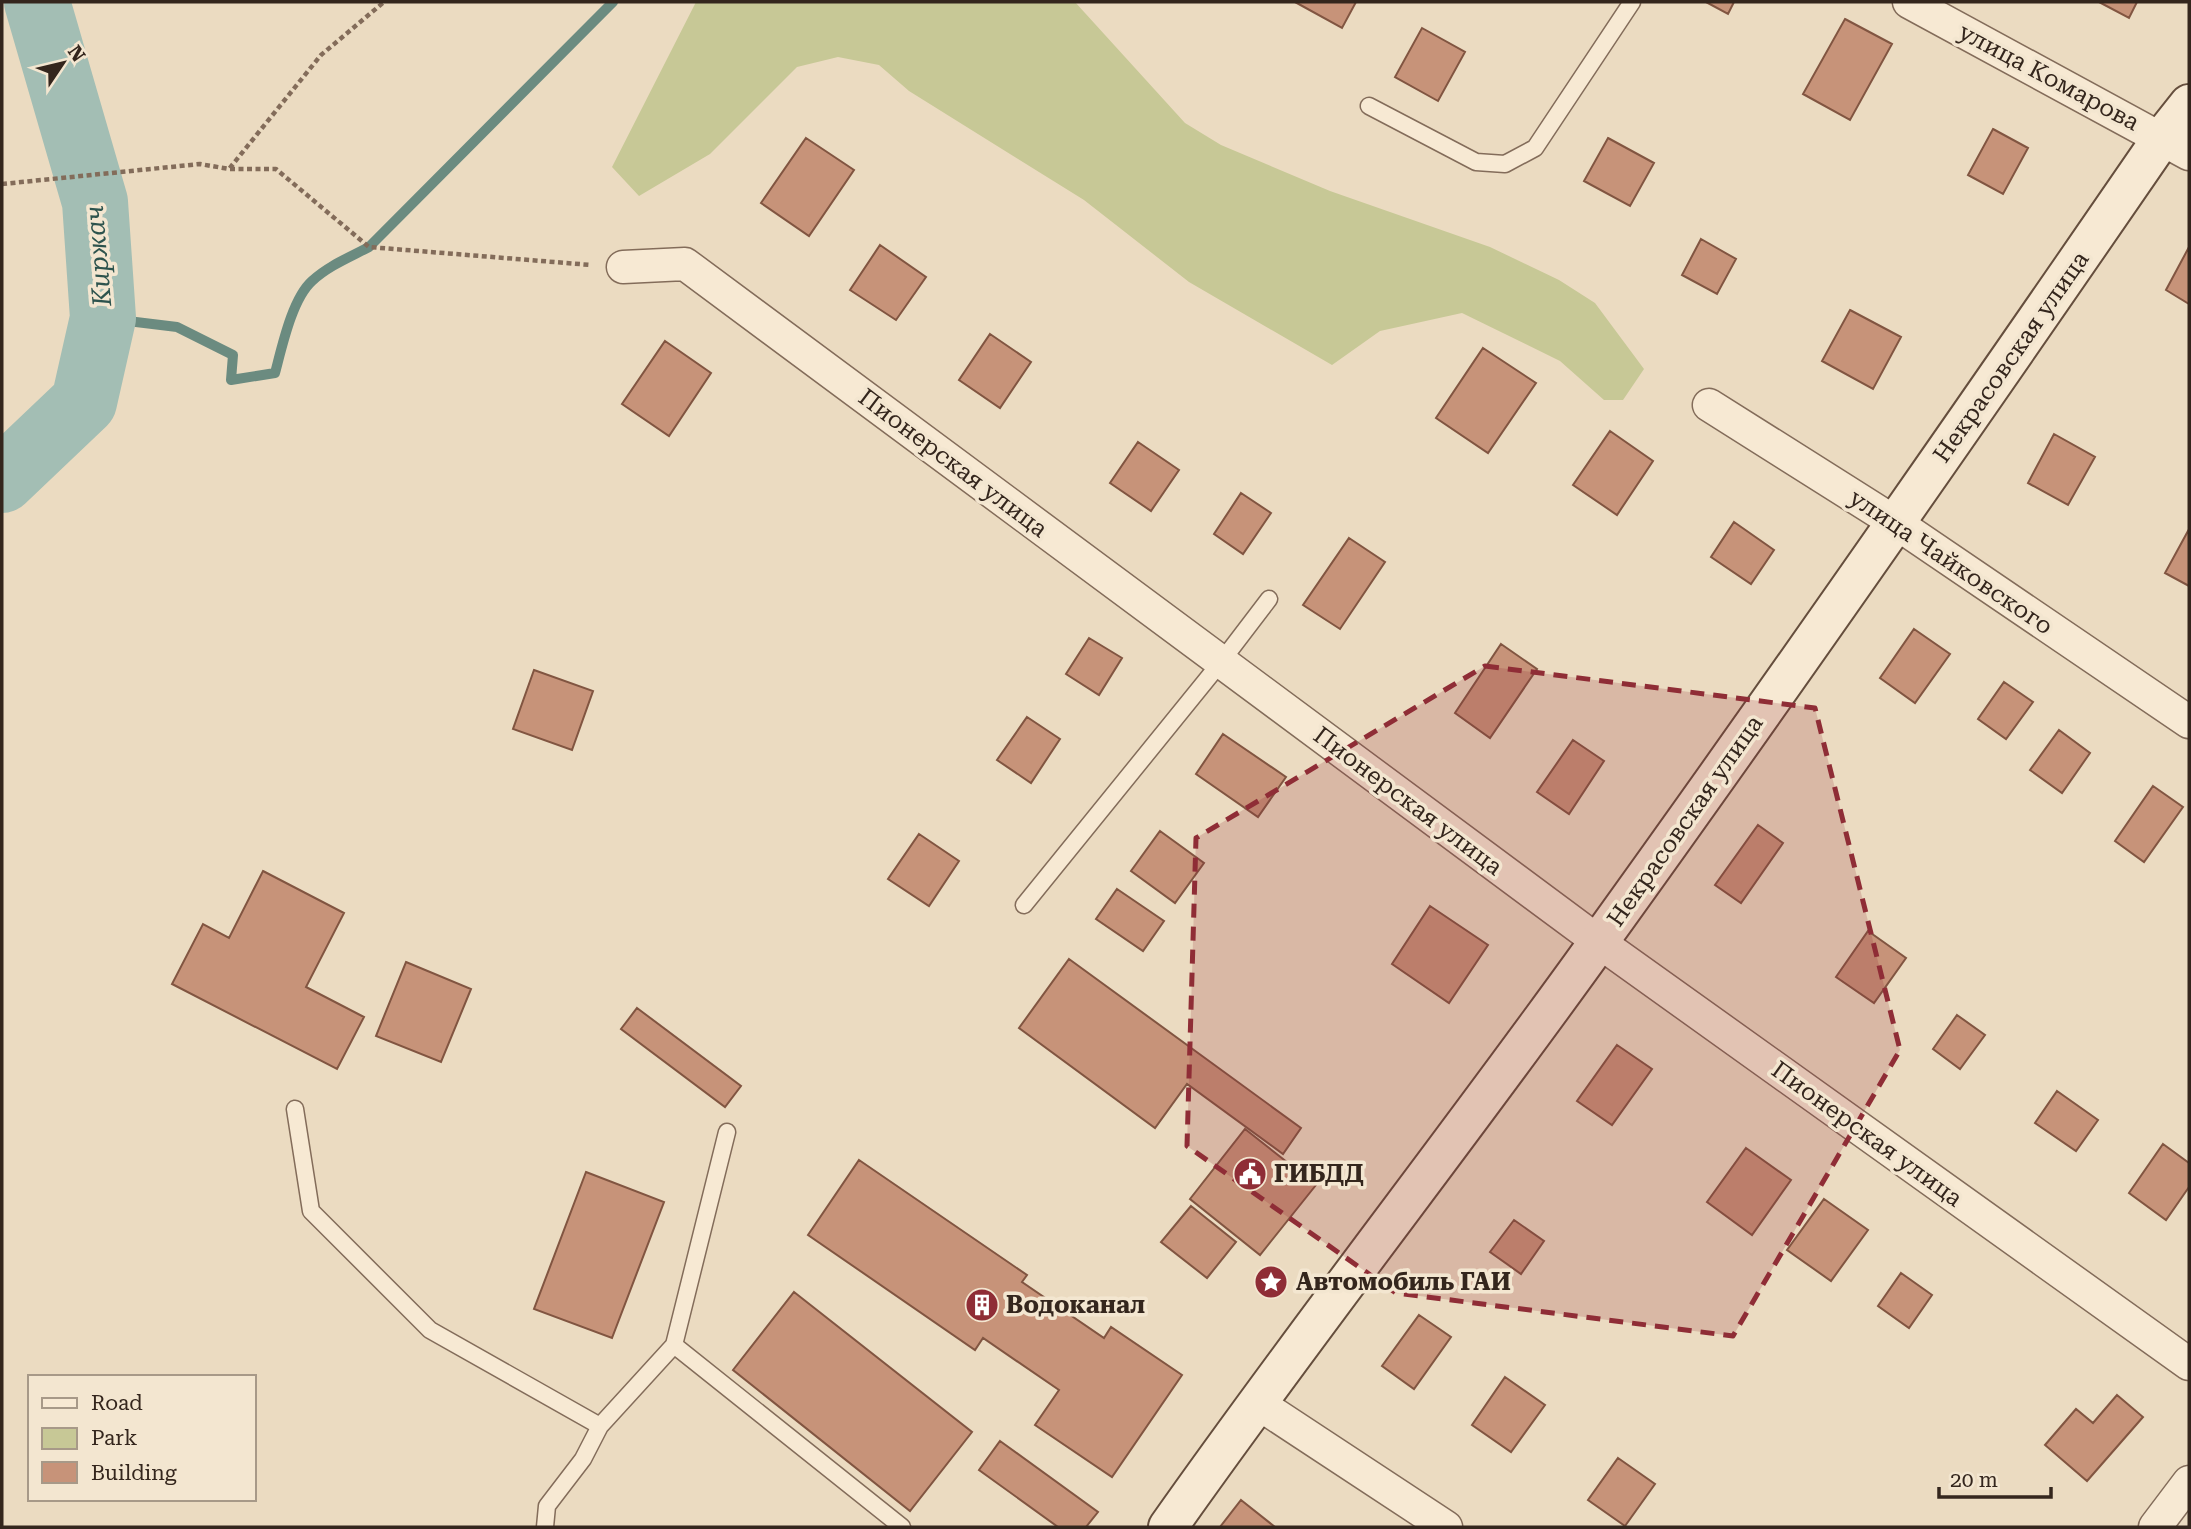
<svg xmlns="http://www.w3.org/2000/svg" width="2191" height="1529" font-family="'Roboto Serif',serif">
  <style>
    .green { fill: #c7c896 }
    .lines { fill: none; stroke-linecap: round; stroke-linejoin: round }
    .stream { stroke: #6b8b80; stroke-width: 10 }
    .river { stroke: #a3beb4; stroke-width: 66 }
    .building { fill: #c79379; stroke: #815541; stroke-width: 2 }
    .lane-casing { stroke: #836c5a; stroke-width: 19 }
    .street-casing { stroke: #836c5a; stroke-width: 35 }
    .secondary-casing { stroke: #654e3d; stroke-width: 42 }
    .path { stroke: #836c5a; stroke-width: 4.5; stroke-dasharray: 5 3.5; stroke-linecap: butt }
    .lane { stroke: #f7e9d3; stroke-width: 16 }
    .street { stroke: #f7e9d3; stroke-width: 32 }
    .secondary { stroke: #f7e9d3; stroke-width: 38 }
    .marked { fill: #8f2d36; fill-opacity: 0.2; stroke: #8f2d36; stroke-width: 5; stroke-dasharray: 14 9; stroke-linejoin: round }
    .labels { text-anchor: middle; dominant-baseline: central; stroke-width: 7; stroke-linejoin: round; paint-order: stroke }
    .street-label { font-size: 24px; fill: #34261d; stroke: #f3e6d0 }
    .poi-label { font-size: 24px; font-weight: bold; fill: #34261d; stroke: #f3e6d0; text-anchor: start }
    .water-label { font-size: 26px; font-style: italic; fill: #2d534d; stroke: #f3e6d0 }
  </style>
  <rect width="100%" height="100%" fill="#ebdbc1"/>
  <path class="green" d="M696,2H1075L1185,123L1221,145L1330,191L1490,247L1559,280L1595,303L1644,369L1623,400H1604L1560,361L1462,313L1380,331L1332,365L1189,282L1084,200L909,91L879,65L838,57L797,67L710,154L639,196L612,167Z"/>
  <g class="lines">
    <path class="stream" d="M103,318L177,327L233,355L231,380L275,373C282,347 292,299 312,281C328,266 350,257 369,247L613,2"/>
    <path class="river" d="M2,480L84,402L103,318L95,202L37,2"/>
  </g>
  <path class="building" d="M1295,2H1356L1342,28Z
    M1706,2H1734L1728,14Z
    M2099,2H2137L2129,18Z
    M1845,19L1892,44L1850,120L1803,94Z
    M1422,28L1465,52L1438,101L1395,77Z
    M1993,129L2028,148L2003,194L1968,175Z
    M806,138L854,170L809,236L761,203Z
    M1608,138L1654,163L1630,206L1584,181Z
    M1701,239L1736,259L1717,294L1682,275Z
    M880,245L926,277L896,320L850,290Z
    M2189,247V304L2166,290Z
    M1850,310L1901,337L1873,389L1822,361Z
    M990,334L1031,362L1000,408L959,380Z
    M665,341L711,373L669,436L622,404Z
    M1483,348L1536,383L1488,453L1436,418Z
    M1610,431L1653,461L1617,515L1573,485Z
    M2054,434L2095,457L2068,505L2028,483Z
    M1138,442L1179,470L1151,511L1110,483Z
    M1241,493L1271,513L1243,554L1214,534Z
    M1734,522L1774,550L1751,584L1711,557Z
    M2188,531L2189,532V586L2165,573Z
    M1349,538L1385,562L1340,629L1303,605Z
    M1914,629L1950,654L1915,703L1880,678Z
    M1089,638L1122,658L1099,695L1066,674Z
    M1501,644L1537,669L1490,738L1455,713Z
    M534,670L593,691L572,750L513,729Z
    M2004,682L2033,702L2006,739L1978,719Z
    M1027,717L1060,739L1031,783L997,760Z
    M2059,730L2090,753L2062,793L2030,770Z
    M1223,734L1286,777L1258,817L1196,774Z
    M1573,740L1604,761L1569,814L1537,792Z
    M2153,786L2183,807L2144,862L2115,841Z
    M1758,825L1783,843L1741,903L1715,885Z
    M1160,831L1204,863L1175,903L1131,871Z
    M919,834L959,861L929,906L888,879Z
    M263,871L344,913L306,987L364,1017L337,1069L172,984L203,924L229,938Z
    M1117,889L1164,921L1143,951L1096,919Z
    M1430,906L1488,945L1449,1003L1392,964Z
    M1868,931L1906,958L1874,1003L1836,977Z
    M1069,959L1301,1128L1283,1154L1187,1084L1155,1128L1019,1028Z
    M406,962L471,989L441,1062L376,1036Z
    M637,1008L741,1086L725,1107L621,1029Z
    M1957,1015L1985,1035L1960,1069L1933,1049Z
    M1617,1045L1652,1069L1612,1125L1577,1101Z
    M2057,1091L2098,1120L2076,1151L2035,1123Z
    M1245,1129L1316,1185L1260,1255L1190,1199Z
    M2163,1144L2189,1163V1187L2166,1220L2129,1193Z
    M1746,1148L1791,1180L1752,1235L1707,1202Z
    M859,1160L1027,1275L1022,1282L1104,1338L1111,1327L1182,1375L1112,1477L1035,1425L1059,1390L983,1338L975,1350L808,1235Z
    M586,1172L664,1202L612,1338L534,1309Z
    M1824,1199L1868,1230L1831,1281L1787,1250Z
    M1191,1206L1236,1242L1207,1278L1161,1242Z
    M1514,1220L1544,1241L1521,1274L1490,1252Z
    M1901,1273L1932,1295L1909,1328L1878,1306Z
    M794,1292L972,1432L910,1511L733,1370Z
    M1419,1315L1451,1337L1414,1389L1382,1366Z
    M1505,1377L1545,1405L1511,1452L1472,1425Z
    M2117,1395L2143,1417L2087,1481L2045,1445L2076,1409L2093,1423Z
    M1000,1441L1098,1512L1086,1527H1058L979,1470Z
    M1618,1458L1655,1484L1625,1526L1588,1500Z
    M1241,1500L1275,1527H1220Z"/>
  <g class="lines">
    <defs>
      <path id="lane" d="M1369,106L1476,162L1505,164L1535,148L1632,2
        M1024,905L1221,662L1269,599
        M295,1109L311,1211L430,1330L600,1426
        M674,1345L727,1132
        M545,1527L547,1506L583,1459L600,1426L674,1345L902,1527"/>
      <path id="street" d="M1909,2L2189,154
        M623,267L685,264L1599,942L2189,1364
        M1709,405L1896,523L2189,722
        M1256,1402L1446,1527
        M2155,1527L2189,1482"/>
      <path id="secondary" d="M1168,1527C1308,1328 1459,1137 1600,940C1791,675 1977,407 2162,138L2189,104"/>
    </defs>
    <use href="#lane" class="lane-casing"/>
    <use href="#street" class="street-casing"/>
    <use href="#secondary" class="secondary-casing"/>
    <path class="path" d="M230,169H276L369,247L591,265
      M2,184L200,164L229,169L321,55L384,2"/>
    <use href="#lane" class="lane"/>
    <use href="#street" class="street"/>
    <use href="#secondary" class="secondary"/>
  </g>
  <path class="marked" d="M1485,666L1815,708L1900,1050L1733,1336L1396,1293L1187,1146L1196,838Z"/>
  <defs>
    <symbol id="civic-disc" viewBox="-11 -11 22 22"><circle r="9.5" fill="#8f2d36" stroke="#f3e6d0"/><path d="M-.6-6.5H3V-4.5H.6V-3L4-1V1h2V6H-6V1h2V-1L-.6-3ZM-1.2 2.5V6h2.4V2.5Z" fill="#fff"/></symbol>
    <symbol id="sight-disc" viewBox="-11 -11 22 22"><circle r="9.5" fill="#8f2d36" stroke="#f3e6d0"/><path d="M0-6L1.8-2.2L6-1.7L2.9 1.2L3.7 5.4L0 3.3L-3.7 5.4L-2.9 1.2L-6-1.7L-1.8-2.2Z" fill="#fff"/></symbol>
    <symbol id="building-disc" viewBox="-11 -11 22 22"><circle r="9.5" fill="#8f2d36" stroke="#f3e6d0"/><path d="M-4-6H4V6H1V3H-1V6H-4ZM-2.5-4.3h1.7v1.8h-1.7ZM.8-4.3h1.7v1.8H.8ZM-2.5-1h1.7V.8h-1.7ZM.8-1h1.7V.8H.8Z" fill="#fff"/></symbol>
  </defs>
  <g fill-rule="evenodd">
    <use href="#civic-disc" x="1231" y="1155" width="38" height="38"/>
    <use href="#sight-disc" x="1252" y="1263" width="38" height="38"/>
    <use href="#building-disc" x="963" y="1286" width="38" height="38"/>
  </g>
  <g class="labels">
    <g class="street-label">
      <text transform="translate(2049 77) rotate(28)">улица Комарова</text>
      <text transform="translate(2011 357) rotate(-55)">Некрасовская улица</text>
      <text transform="translate(953 463) rotate(37)">Пионерская улица</text>
      <text transform="translate(1951 562) rotate(34)">улица Чайковского</text>
      <text transform="translate(1408 801) rotate(37)">Пионерская улица</text>
      <text transform="translate(1685 821) rotate(-55)">Некрасовская улица</text>
      <text transform="translate(1867 1134) rotate(36)">Пионерская улица</text>
    </g>
    <g class="poi-label">
      <text x="1274" y="1174">ГИБДД</text>
      <text x="1296" y="1282">Автомобиль ГАИ</text>
      <text x="1006" y="1305">Водоканал</text>
    </g>
    <g class="water-label">
      <text transform="translate(98 256) rotate(-95)">Киржач</text>
    </g>
  </g>
  <rect width="2191" height="1529" fill="none" stroke="#34261d" stroke-width="7"/>
  <rect x="28" y="1375" width="228" height="126" fill="#f3e6d0" stroke="#a79988" stroke-width="2"/>
  <rect x="42" y="1398" width="35" height="10" fill="#f7e9d3" stroke="#a79988" stroke-width="2"/>
  <text x="91" y="1410" font-size="21" fill="#34261d">Road</text>
  <rect x="42" y="1428" width="35" height="21" fill="#c7c896" stroke="#a79988" stroke-width="2"/>
  <text x="91" y="1445" font-size="21" fill="#34261d">Park</text>
  <rect x="42" y="1462" width="35" height="21" fill="#c79379" stroke="#a79988" stroke-width="2"/>
  <text x="91" y="1480" font-size="21" fill="#34261d">Building</text>
  <g transform="translate(63 63) rotate(55)" stroke="#f3e6d0" stroke-width="5" paint-order="stroke">
  <path d="M0-5L12 26L0 18L-12 26Z" fill="#34261d"/>
  <text y="-10" font-size="19" font-weight="bold" text-anchor="middle" fill="#34261d">N</text>
  </g>
  <path d="M1939 1487v10h112v-10" fill="none" stroke="#34261d" stroke-width="3.5"/>
  <text x="1950" y="1487" font-size="21" fill="#34261d" stroke="#f3e6d0" stroke-width="5" paint-order="stroke">20 m</text>
</svg>
